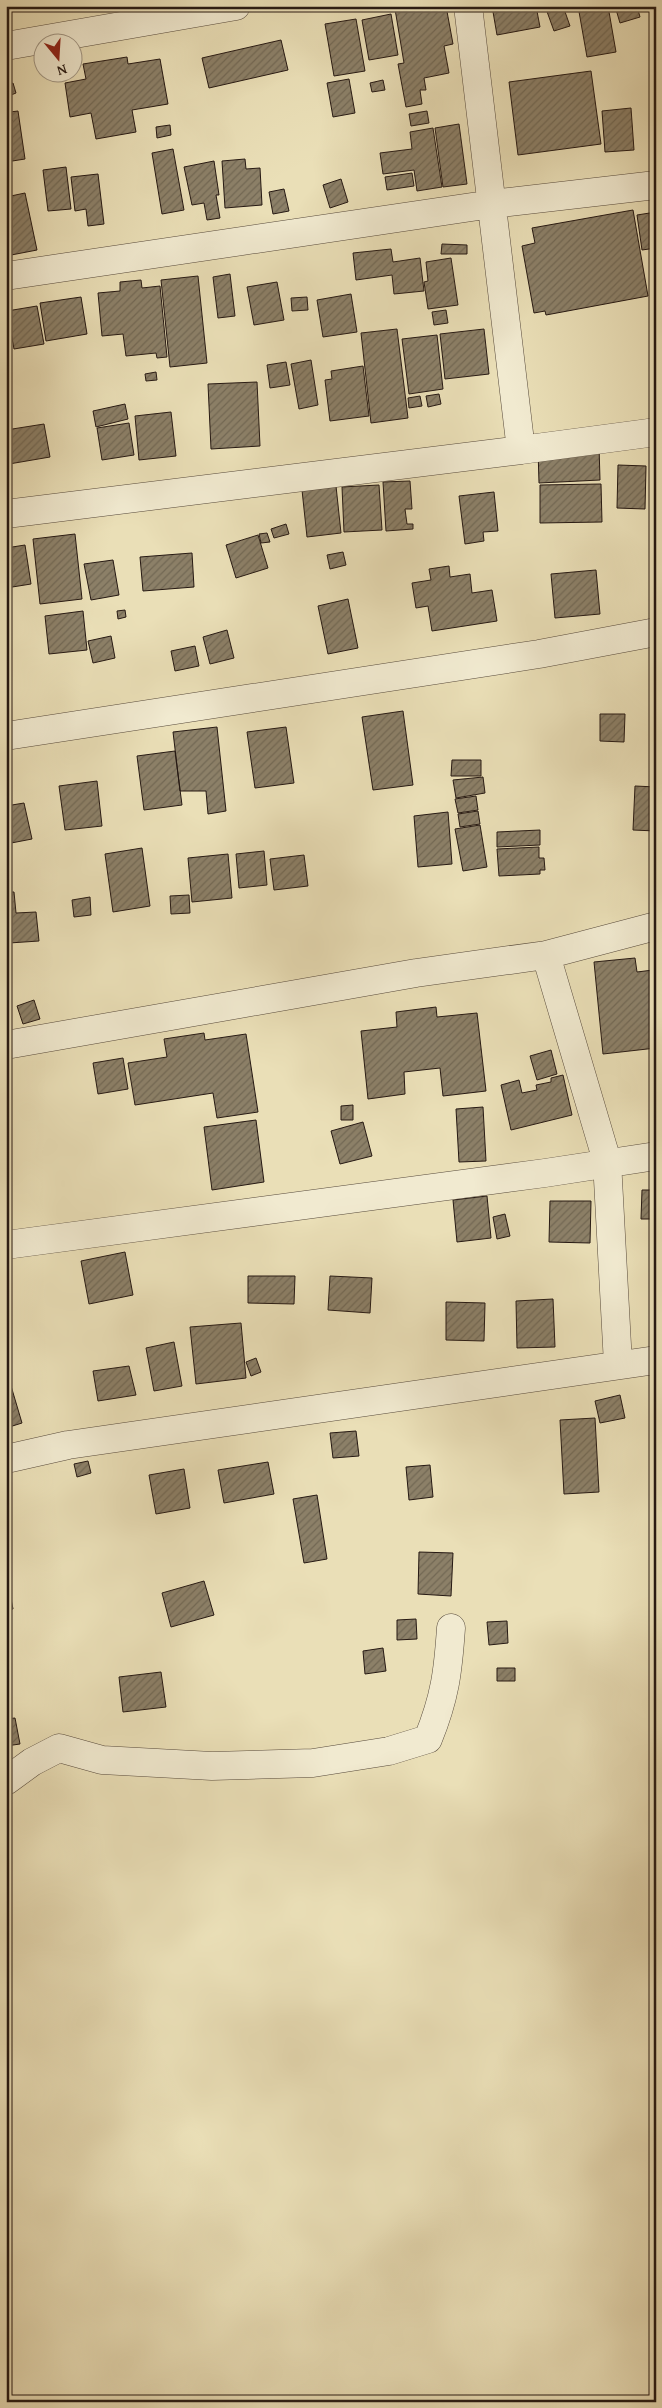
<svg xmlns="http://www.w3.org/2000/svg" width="662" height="2408" font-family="'Gentium Book Plus',serif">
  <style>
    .building { fill: url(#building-hatch); stroke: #261913 }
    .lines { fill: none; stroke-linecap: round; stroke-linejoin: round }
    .minor-casing { stroke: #574a3c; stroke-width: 29 }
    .minor { stroke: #f1ead0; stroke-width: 28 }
  </style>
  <defs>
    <pattern id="building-hatch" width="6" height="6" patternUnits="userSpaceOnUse" patternTransform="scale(1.25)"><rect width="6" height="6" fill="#8c8068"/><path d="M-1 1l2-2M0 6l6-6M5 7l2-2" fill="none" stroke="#726854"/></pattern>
  </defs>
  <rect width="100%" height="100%" fill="#eadfb7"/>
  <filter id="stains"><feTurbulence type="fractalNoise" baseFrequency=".004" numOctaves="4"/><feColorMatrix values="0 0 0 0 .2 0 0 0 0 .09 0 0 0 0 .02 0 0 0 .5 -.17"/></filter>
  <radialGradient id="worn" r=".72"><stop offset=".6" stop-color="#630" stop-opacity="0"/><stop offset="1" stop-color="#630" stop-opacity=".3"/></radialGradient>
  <path class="building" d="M409,6H446L453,44L444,46L449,73L424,78L426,90H420L422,104L406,107L398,64L404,63L395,9Z
    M492,6H536L540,27L497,35Z
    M545,6H563L570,26L554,31Z
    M578,6H608L616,52L587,57Z
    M615,6H637L640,17L620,23Z
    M391,14L398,55L369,60L362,20Z
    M356,19L365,71L334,76L325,24Z
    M281,40L288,70L209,88L202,58Z
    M127,57L128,64L160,59L168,104L132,110L136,132L96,139L91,113L70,117L65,83L86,79L83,64Z
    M591,71L601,144L518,155L509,82Z
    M349,79L355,113L333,117L327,83Z
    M383,80L385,90L372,92L370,83Z
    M13,83L16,93L6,97V86Z
    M631,108L634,150L605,152L602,111Z
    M18,111L25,159L6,162V122L12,121L10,112Z
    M427,111L429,123L411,126L409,114Z
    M459,124L467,184L443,187L435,128Z
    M170,125L171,135L157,138L156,127Z
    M433,128L442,187L417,191L414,170L383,174L380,153L412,149L410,132Z
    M173,149L184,210L162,214L152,153Z
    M245,159L246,169L260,168L262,205L225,208L222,161Z
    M214,161L219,195H216L220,218L207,220L204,203L192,205L184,167Z
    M66,167L71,209L48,211L43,170Z
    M412,173L414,186L387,190L385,177Z
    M98,174L104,224L88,226L86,209L75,211L71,177Z
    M341,179L348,202L330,208L323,185Z
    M284,189L289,211L273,214L269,192Z
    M25,193L37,250L6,256V197Z
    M633,210L648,296L546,315L545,311L534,313L522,246L535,243L532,228Z
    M656,212V248L642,250L637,215Z
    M442,244L467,245V254H441Z
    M391,249L393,262L420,258L424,291L394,294L392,275L356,280L353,253Z
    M451,258L458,305L428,309L424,282L428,281L426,262Z
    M230,274L235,316L218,318L213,277Z
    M198,276L207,363L170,367L161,280Z
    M141,280L142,288L160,286L167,357L157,358L156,353L126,356L123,334L102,336L98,293L120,291V282Z
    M277,282L284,320L254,325L247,287Z
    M351,294L357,332L323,337L317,300Z
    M81,297L87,334L46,341L40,303Z
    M307,297L308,310L292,311L291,298Z
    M37,306L44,344L14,349L7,311Z
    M446,310L448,323L434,325L432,312Z
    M397,329L408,418L371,423L361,333Z
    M484,329L489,374L445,379L440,334Z
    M437,335L443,389L409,394L402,339Z
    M311,360L318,405L299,409L291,364Z
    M286,362L290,385L270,388L267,365Z
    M363,366L369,416L330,421L325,380L332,379L331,371Z
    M156,372L157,380L146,381L145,374Z
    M257,382L260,446L211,449L208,384Z
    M439,394L441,404L428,407L426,396Z
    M420,396L422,406L409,408L408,398Z
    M125,404L128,419L96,427L93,411Z
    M171,412L176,456L139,460L135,416Z
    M129,423L134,455L102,460L97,428Z
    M44,424L50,457L9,464L6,430Z
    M599,446L600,480L539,483L538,449Z
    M618,465L646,466L645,509L617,508Z
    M410,481L412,509H405L407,524H413V529L386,531L383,482Z
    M601,484L602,522L540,523V485Z
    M379,485L382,530L344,532L342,487Z
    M336,486L341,533L307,537L302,490Z
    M494,492L498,531L483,532L484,541L465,544L459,496Z
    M286,524L289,534L274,538L271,529Z
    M267,533L270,542L261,543L259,534Z
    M75,534L82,599L40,604L33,539Z
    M258,535L268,568L236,578L226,545Z
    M25,545L31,584L6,588V548Z
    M343,552L346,565L330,569L327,555Z
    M192,553L194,587L143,591L140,557Z
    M113,560L119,595L91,600L84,564Z
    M449,566L450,577L470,574L472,593L492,590L497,621L432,631L428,606L416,608L412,583L431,580L429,569Z
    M596,570L600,614L555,618L551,574Z
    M348,599L358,648L328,654L318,606Z
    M125,610L126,617L118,619L117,611Z
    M83,611L87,650L49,654L45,616Z
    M227,630L234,658L210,664L203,637Z
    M111,636L115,658L93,663L88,641Z
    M195,646L199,666L175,671L171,651Z
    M403,711L413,785L373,790L362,717Z
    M600,714H625L624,742L600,741Z
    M217,727L226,811L208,814L206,791H180L173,732Z
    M286,727L294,783L255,788L247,732Z
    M175,751L182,805L144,810L137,756Z
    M452,760H481V776H451Z
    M483,777L485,793L456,798L453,780Z
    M97,781L102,826L65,830L59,786Z
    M635,786L656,787V831L633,830Z
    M476,796L478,810L458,813L455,799Z
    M24,803L32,839L6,844V806Z
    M478,811L480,824L460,827L458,814Z
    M448,812L452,864L418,867L414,816Z
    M480,825L487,867L463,871L455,829Z
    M540,830V845L497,847V832Z
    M539,847V858H544L545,870H540V874L499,876L497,849Z
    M142,848L150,906L113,912L105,854Z
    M264,851L267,885L239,888L236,854Z
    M228,854L232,898L192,902L188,858Z
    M304,855L308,886L274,890L270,859Z
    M6,892H14L16,913L36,912L39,941L9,943Z
    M189,895L190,913L171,914L170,896Z
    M90,897L91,915L74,917L72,900Z
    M635,958L637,972L653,970L656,999V1048L603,1054L594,962Z
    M34,1000L40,1019L23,1024L17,1006Z
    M436,1007L437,1017L477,1013L486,1091L443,1096L440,1068L404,1072L405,1094L368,1099L361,1031L397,1027L396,1012Z
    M204,1033L205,1040L246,1034L258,1112L217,1118L213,1093L135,1105L128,1063L167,1057L164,1039Z
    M551,1050L557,1074L537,1080L530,1056Z
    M123,1058L128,1089L98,1094L93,1063Z
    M563,1075L572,1115L511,1130L501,1085L519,1080L522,1093L537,1090L536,1085L551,1082V1078Z
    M353,1105V1120H341V1106Z
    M483,1107L486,1161L459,1162L456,1109Z
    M256,1120L264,1182L212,1190L204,1127Z
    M363,1122L372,1156L340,1164L331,1131Z
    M642,1190H656V1219H641Z
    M487,1196L491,1238L457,1242L453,1200Z
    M550,1201H591L590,1243L549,1242Z
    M505,1214L510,1236L497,1239L493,1217Z
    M125,1252L133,1295L89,1304L81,1261Z
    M248,1276H295L294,1304L248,1303Z
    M330,1276L372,1278L370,1313L328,1310Z
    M553,1299L555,1347L517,1348L516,1301Z
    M446,1302L485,1303L484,1341L446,1340Z
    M241,1323L246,1378L196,1384L190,1327Z
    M174,1342L182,1386L154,1391L146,1348Z
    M256,1358L261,1372L251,1376L246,1362Z
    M129,1366L136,1395L98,1401L93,1371Z
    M6,1369L22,1423L6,1428Z
    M620,1395L625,1418L600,1423L595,1401Z
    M595,1418L599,1492L564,1494L560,1420Z
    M356,1431L359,1456L333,1458L330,1433Z
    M88,1461L91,1473L77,1477L74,1464Z
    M268,1462L274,1494L224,1503L218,1470Z
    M430,1465L433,1497L409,1500L406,1467Z
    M184,1469L190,1508L156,1514L149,1475Z
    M317,1495L327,1559L304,1563L293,1499Z
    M419,1552L453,1553L451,1596L418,1594Z
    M6,1573L13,1609L6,1610Z
    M204,1581L214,1615L171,1627L162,1593Z
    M416,1619L417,1639L397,1640V1620Z
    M507,1621L508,1643L489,1645L487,1622Z
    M383,1648L386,1671L365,1674L363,1651Z
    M497,1668H515V1681H497Z
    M161,1672L166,1707L123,1712L119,1677Z
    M15,1718L20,1744L6,1746V1719Z"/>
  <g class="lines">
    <defs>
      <path id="minor" d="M6,46L236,6
        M6,276L492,204L656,185
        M521,450L656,432
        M6,514L521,450L468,6
        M6,736L539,654L656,632
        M546,955L607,1161L618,1364
        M6,1045L416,973L546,955L656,926
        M6,1245L545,1173L656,1156
        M6,1459L68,1445L656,1360
        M6,1781L32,1762L59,1748L102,1760L212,1766L313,1763L389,1751L428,1739C445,1697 448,1672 451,1628"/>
    </defs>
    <use href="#minor" class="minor-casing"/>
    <use href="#minor" class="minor"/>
  </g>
  <rect width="662" height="2408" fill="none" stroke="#eadfb7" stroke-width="25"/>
  <rect x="8" y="8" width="647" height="2393" fill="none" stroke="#261913" stroke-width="2.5"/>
  <rect x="12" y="12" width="637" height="2383" fill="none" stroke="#261913"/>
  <g transform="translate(58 58) rotate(162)"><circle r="24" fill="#f1ead0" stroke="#a09684"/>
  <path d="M0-4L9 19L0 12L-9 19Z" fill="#8f2418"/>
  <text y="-8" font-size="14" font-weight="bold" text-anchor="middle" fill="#261913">N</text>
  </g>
  <rect width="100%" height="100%" filter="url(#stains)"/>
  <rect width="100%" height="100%" fill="url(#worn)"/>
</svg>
